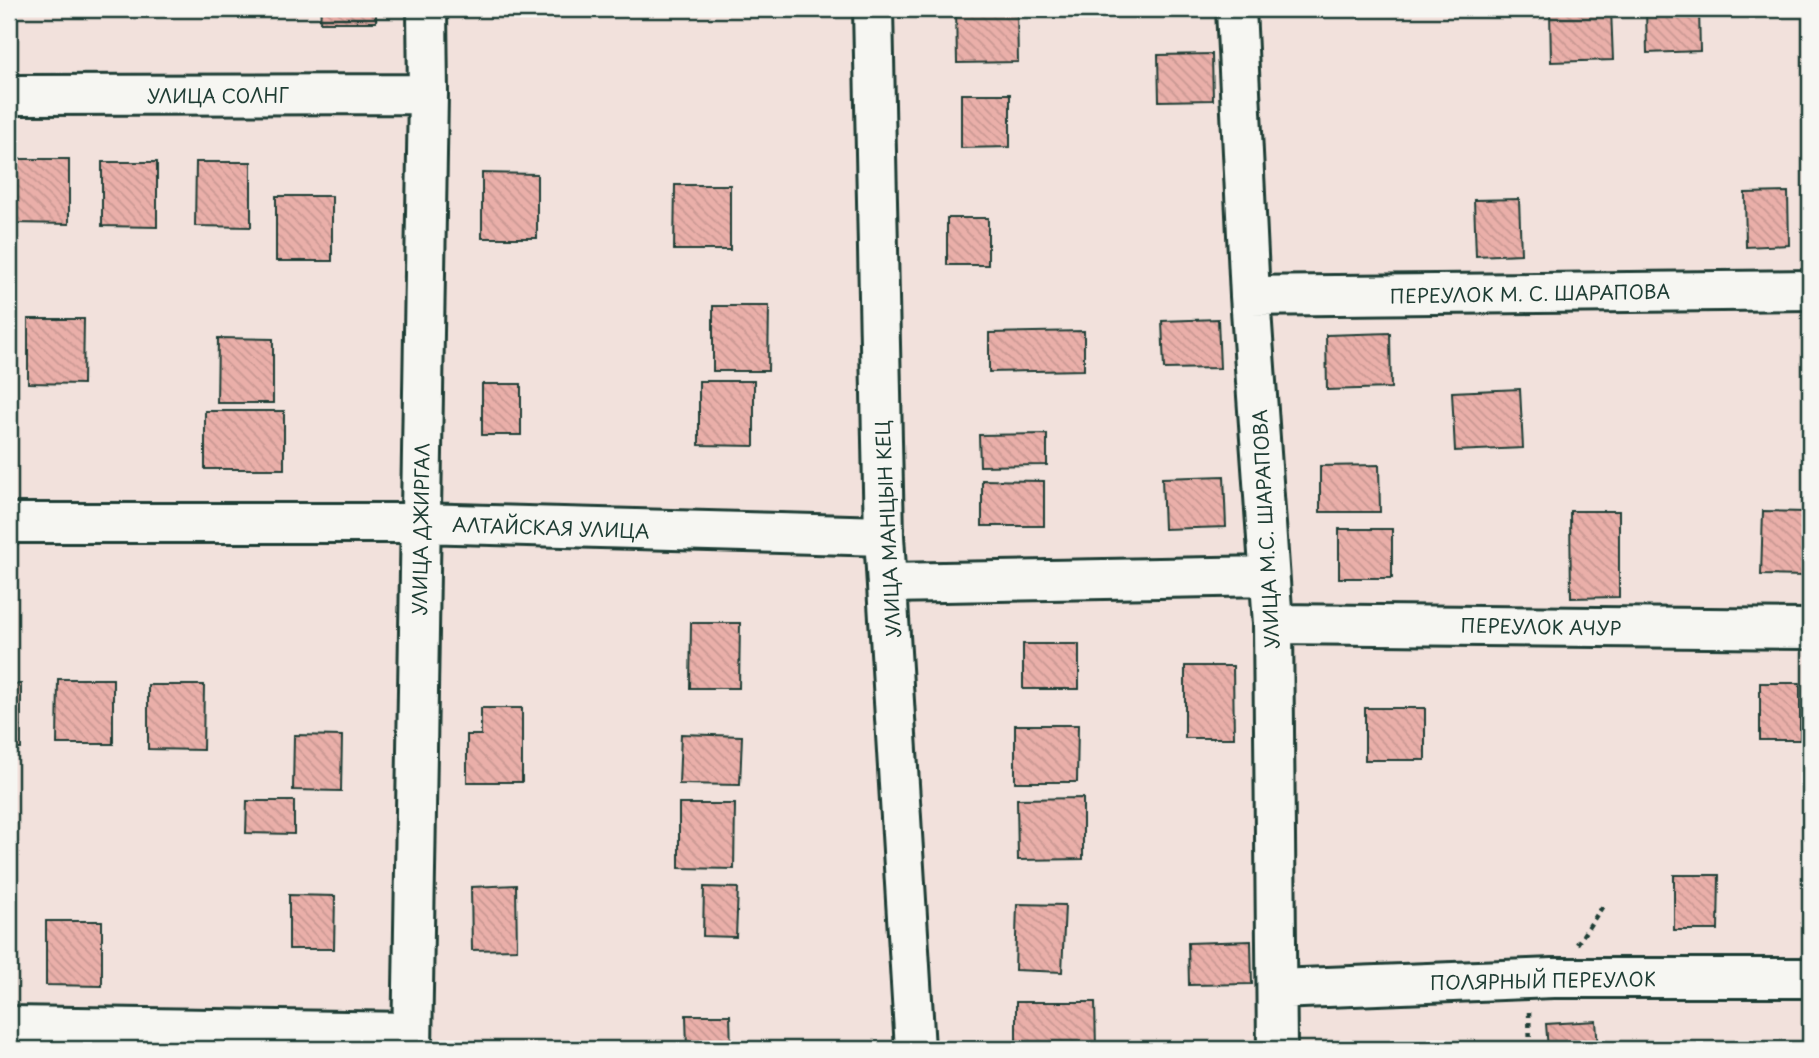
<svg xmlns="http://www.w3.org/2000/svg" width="1819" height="1058" font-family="'Playpen Sans',sans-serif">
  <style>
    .building { fill: url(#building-back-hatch); stroke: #1f3d34; stroke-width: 2 }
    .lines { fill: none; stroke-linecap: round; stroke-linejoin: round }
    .minor-casing { stroke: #1f3d34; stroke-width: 44 }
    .path { stroke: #1f3d34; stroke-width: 4.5; stroke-dasharray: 5 5; stroke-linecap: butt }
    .minor { stroke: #f6f6f2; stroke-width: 38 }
    .labels { text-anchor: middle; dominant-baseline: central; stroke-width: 6; stroke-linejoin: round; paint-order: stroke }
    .street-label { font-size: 19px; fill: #1f3d34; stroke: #f6f6f2 }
  </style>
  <defs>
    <pattern id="building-back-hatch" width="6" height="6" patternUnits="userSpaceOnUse" patternTransform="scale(1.75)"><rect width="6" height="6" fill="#eaafa9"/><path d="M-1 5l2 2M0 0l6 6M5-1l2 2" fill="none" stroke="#c89792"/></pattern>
  </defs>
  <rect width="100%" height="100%" fill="#f2e1dc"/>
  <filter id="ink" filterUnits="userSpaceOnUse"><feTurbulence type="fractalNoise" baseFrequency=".0143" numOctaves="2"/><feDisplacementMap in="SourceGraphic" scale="14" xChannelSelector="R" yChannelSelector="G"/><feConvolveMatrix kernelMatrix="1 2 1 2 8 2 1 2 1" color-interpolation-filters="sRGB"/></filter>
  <g filter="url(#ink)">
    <path class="building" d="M321,9H376V22H320Z
      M956,9H1017L1018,62L957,63Z
      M1611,9L1613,60L1551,62L1550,10Z
      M1646,9H1699L1700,51L1647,53Z
      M1212,54L1213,100L1159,101L1158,55Z
      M961,94H1010V147L961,148Z
      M14,159H69V224L14,223Z
      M102,162H157V227L102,226Z
      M196,162H251V227L195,226Z
      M482,173L537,174V238H482Z
      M675,185H730V250H674Z
      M1788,192L1789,245L1746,247L1745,193Z
      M276,196H332V261H276Z
      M1519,199L1521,254L1476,256L1474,200Z
      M947,218H988V265H947Z
      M713,306H769L768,371H713Z
      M28,319H84L83,384L28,383Z
      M1218,319L1220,368L1164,369L1162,321Z
      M1084,331V370L989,372V333Z
      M1390,333L1391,388L1327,390L1326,335Z
      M218,338L273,339V403H217Z
      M699,381H754V446L699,445Z
      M482,384H521V435H482Z
      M1520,389L1523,448L1455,451L1452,392Z
      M205,411H284V469H205Z
      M1047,434V465L980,466L979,435Z
      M1379,465L1380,512H1320V466Z
      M1224,476L1226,527L1164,529L1162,478Z
      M982,480L1044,481V526H982Z
      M1570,511H1619V597L1571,598Z
      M1763,511L1806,512L1805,576L1761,575Z
      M1339,529H1392V578H1339Z
      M691,623H740L739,688H690Z
      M1023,644H1079V689H1023Z
      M1185,666H1233L1234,738H1185Z
      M58,679H113V744H57Z
      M1760,683H1800V740H1760Z
      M9,684H21V749H9Z
      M148,685H204L203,750L148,749Z
      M481,708H522V782H467V735H481Z
      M1365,708H1425V760H1365Z
      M1015,725H1078L1077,782H1015Z
      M681,734L742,736L740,785L679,784Z
      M294,735L342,736L341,791L293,790Z
      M1083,798V859L1018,860L1017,799Z
      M247,801H294V834L246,833Z
      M679,804H735L734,869L679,868Z
      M1674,875H1719L1718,930H1674Z
      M516,885L517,949L472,950L471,887Z
      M704,887L738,888L736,937L703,936Z
      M289,895L335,896L334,949H289Z
      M1017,904L1065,905L1062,972L1015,970Z
      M46,921H102V986L46,985Z
      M1251,941L1252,984L1189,985L1188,943Z
      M1016,1002H1095L1096,1049H1016Z
      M686,1015H730L731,1049H687Z
      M1596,1021L1598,1049H1548L1546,1024Z"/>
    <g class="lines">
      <defs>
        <path id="minor" d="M873,9L884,536L915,1049
          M1236,9L1250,296L1273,624L1277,1049
          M9,95L428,94
          M1250,296L1810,290
          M9,523H420L884,536
          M888,583L1269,576
          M1273,624L1810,629
          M1277,989L1553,978H1810
          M9,1026L412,1032
          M412,1049L428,94L427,9"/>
      </defs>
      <use href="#minor" class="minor-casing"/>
      <path class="path" d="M1577,944L1605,903
        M1529,1012L1530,1049"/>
      <use href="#minor" class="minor"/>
    </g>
  </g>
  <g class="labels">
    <g class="street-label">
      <text x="218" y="95">УЛИЦА СОЛНГ</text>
      <text transform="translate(1530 293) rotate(-1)">ПЕРЕУЛОК М. С. ШАРАПОВА</text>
      <text transform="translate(551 527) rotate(2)">АЛТАЙСКАЯ УЛИЦА</text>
      <text transform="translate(420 529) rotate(-89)">УЛИЦА ДЖИРГАЛ</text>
      <text transform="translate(887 529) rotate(-93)">УЛИЦА МАНЦЫН КЕЦ</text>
      <text transform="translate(1265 529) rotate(-93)">УЛИЦА М.С. ШАРАПОВА</text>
      <text transform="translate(1541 626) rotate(1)">ПЕРЕУЛОК АЧУР</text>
      <text transform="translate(1543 980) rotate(-1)">ПОЛЯРНЫЙ ПЕРЕУЛОК</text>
    </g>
  </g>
  <rect width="1819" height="1058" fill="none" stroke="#f6f6f2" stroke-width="35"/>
  <rect x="18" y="18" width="1784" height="1023" fill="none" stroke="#1f3d34" stroke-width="2.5" filter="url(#ink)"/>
</svg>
